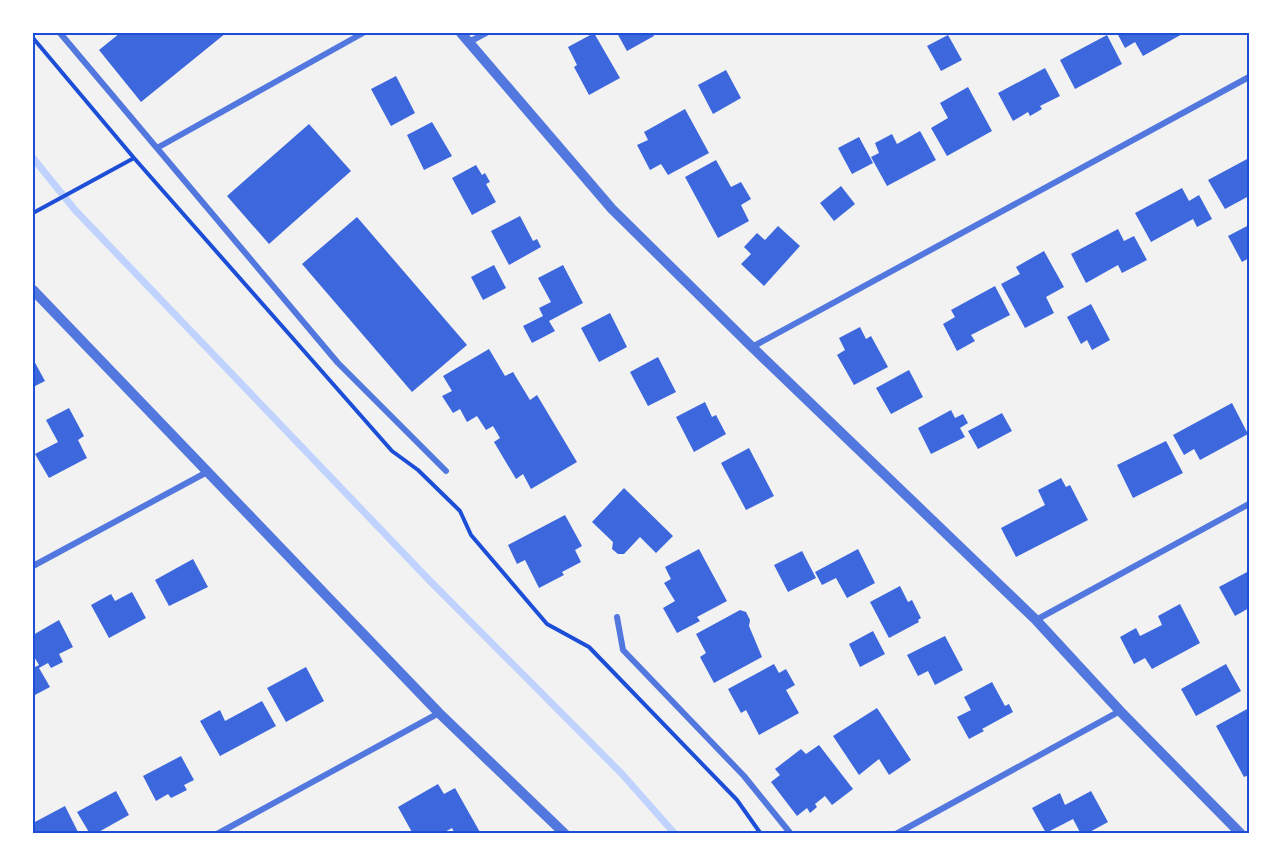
<svg xmlns="http://www.w3.org/2000/svg" width="1282" height="867" font-family="Merriweather,serif">
  <style>
    .lines { fill: none; stroke-linecap: round; stroke-linejoin: round }
    .stream { stroke: #bfd3fe; stroke-width: 7 }
    .building { fill: #3d67dc }
    .path { stroke: #1d4ed8; stroke-width: 4 }
    .minor { stroke: #5277de; stroke-width: 6 }
    .tertiary { stroke: #5277de; stroke-width: 10 }
    .neatline { fill: none; stroke: #1d4ed8; stroke-width: 2 }
  </style>
  <rect width="100%" height="100%" fill="#f2f2f2"/>
  <g class="lines">
    <path class="stream" d="M33,158L75,210L430,581L622,774L675,834"/>
  </g>
  <path class="building" d="M120,33H226L141,102L99,50Z
    M594,33L620,78L589,95L574,67L577,65L568,47Z
    M617,33H653L654,36L627,51Z
    M1117,33H1184L1143,56L1135,42L1125,48Z
    M948,35L962,60L941,71L927,46Z
    M1107,35L1122,64L1075,89L1060,60Z
    M1045,68L1060,96L1040,106L1042,109L1030,116L1028,112L1013,121L998,93Z
    M726,70L741,98L713,114L698,85Z
    M396,76L415,113L391,126L371,89Z
    M968,87L992,131L947,156L931,128L948,118L940,103Z
    M685,109L709,153L668,175L661,164L650,170L637,145L648,140L644,132Z
    M432,122L452,156L424,170L407,135Z
    M309,124L351,171L269,244L227,196Z
    M920,131L936,160L887,186L871,157L879,153L875,143L892,134L897,144Z
    M859,137L873,163L852,174L838,148Z
    M1249,158V196L1225,209L1208,180Z
    M716,160L731,187L741,182L751,199L741,205L749,221L718,238L685,177Z
    M476,165L482,175L485,173L490,182L486,184L496,202L472,215L452,178Z
    M841,186L855,204L834,221L820,203Z
    M1182,188L1189,201L1199,195L1212,219L1197,227L1193,219L1151,242L1135,213Z
    M520,216L533,241L537,239L541,247L509,265L491,231Z
    M357,217L467,345L412,392L302,264Z
    M1249,225V258L1242,262L1228,236Z
    M778,226L800,246L764,286L741,264L751,254L744,247L757,233L765,240Z
    M1118,229L1124,241L1134,236L1147,260L1122,273L1118,265L1086,283L1071,254Z
    M1044,251L1064,287L1046,297L1054,313L1025,328L1001,284L1020,274L1016,267Z
    M494,265L506,288L483,300L471,277Z
    M563,265L583,303L549,321L555,331L532,343L523,326L543,316L539,308L551,302L538,278Z
    M995,286L1010,315L971,335L975,341L957,351L943,324L955,317L951,310Z
    M1091,304L1110,340L1092,350L1087,340L1081,344L1067,317Z
    M610,313L627,347L599,362L581,328Z
    M860,327L866,339L871,336L888,367L854,385L837,355L845,350L839,338Z
    M489,349L505,376L513,372L530,400L537,395L577,462L531,489L523,474L516,479L494,442L500,438L493,426L486,430L477,416L467,422L460,409L453,413L442,396L452,391L443,376Z
    M658,357L676,392L648,406L630,372Z
    M33,359L45,381L33,387Z
    M909,370L923,397L891,414L876,388Z
    M705,402L712,417L716,415L726,434L694,452L676,417Z
    M1232,403L1248,434L1200,460L1194,449L1184,455L1173,435Z
    M69,408L84,436L78,440L87,458L49,478L35,454L58,442L46,420Z
    M951,410L955,418L963,414L968,423L960,428L965,437L931,454L918,428Z
    M1002,413L1012,431L978,449L968,431Z
    M1166,441L1183,473L1133,498L1117,465Z
    M749,448L774,496L746,510L721,463Z
    M1061,478L1066,487L1070,485L1088,520L1016,557L1001,528L1045,505L1038,490Z
    M624,488L673,536L656,553L640,537L624,554H618L612,549L613,542L592,522Z
    M565,515L582,546L575,550L581,562L562,572L564,575L539,588L525,560L517,564L508,545Z
    M699,549L727,601L697,617L700,621L677,633L663,608L675,601L664,583L671,579L665,567Z
    M858,549L875,583L847,598L836,578L822,585L815,572Z
    M802,551L816,578L788,592L774,565Z
    M193,559L208,587L169,606L155,580Z
    M1249,571V608L1235,616L1219,587Z
    M900,586L908,602L912,600L921,618L918,620L919,622L889,638L870,602Z
    M132,592L146,618L109,638L91,605L111,594L115,601Z
    M1180,604L1200,643L1152,669L1145,658L1134,664L1120,637L1136,628L1140,636L1162,625L1158,616Z
    M740,610L746,612L750,620L749,626L762,657L714,683L700,657L706,653L696,634Z
    M59,620L73,647L59,654L63,662L51,668L48,663L39,668L50,687L33,696V668L39,665L33,655V635Z
    M873,631L885,654L860,667L849,644Z
    M945,636L963,670L935,685L928,671L918,676L907,655Z
    M774,664L779,673L786,669L795,685L786,690L799,713L759,735L746,710L741,713L728,689Z
    M1226,664L1241,691L1196,716L1181,689Z
    M306,667L324,701L286,722L267,688Z
    M992,682L1005,706L1009,704L1013,712L982,729L984,731L969,739L957,717L971,710L964,697Z
    M262,701L276,726L220,756L200,721L220,710L225,721Z
    M877,708L911,760L889,775L879,759L859,775L833,736Z
    M1249,708V775L1244,777L1216,726Z
    M819,745L853,789L832,805L825,796L815,804L817,807L810,813L807,808L797,816L771,782L780,775L775,769L801,749L806,754Z
    M181,756L194,780L184,785L187,790L171,798L168,794L156,801L143,776Z
    M438,784L444,794L455,788L481,834H455L452,828L441,834H413L398,807Z
    M116,791L129,815L95,834H90L77,812Z
    M1091,791L1108,822L1086,834H1081L1073,819L1046,833L1032,808L1060,793L1065,805Z
    M65,806L78,832L75,834H33V823Z"/>
  <g class="lines">
    <path class="path" d="M33,38L134,158L392,451L418,470L460,511L471,535L547,624L589,647L737,800L761,834
      M33,213L134,158"/>
    <path class="minor" d="M60,33L338,363L446,471
      M469,42L486,33
      M157,148L363,33
      M752,347L1249,77
      M33,566L209,471
      M617,617L623,650L744,776L791,834
      M1036,620L1249,504
      M217,834L439,713
      M896,834L1120,711"/>
    <path class="tertiary" d="M461,33L612,209L752,347L1036,620L1120,711L1241,834
      M33,290L439,713L565,834"/>
  </g>
  <rect width="1282" height="867" fill="none" stroke="#ffffff" stroke-width="69"/>
  <rect x="34" y="34" width="1214" height="798" class="neatline"/>
</svg>
